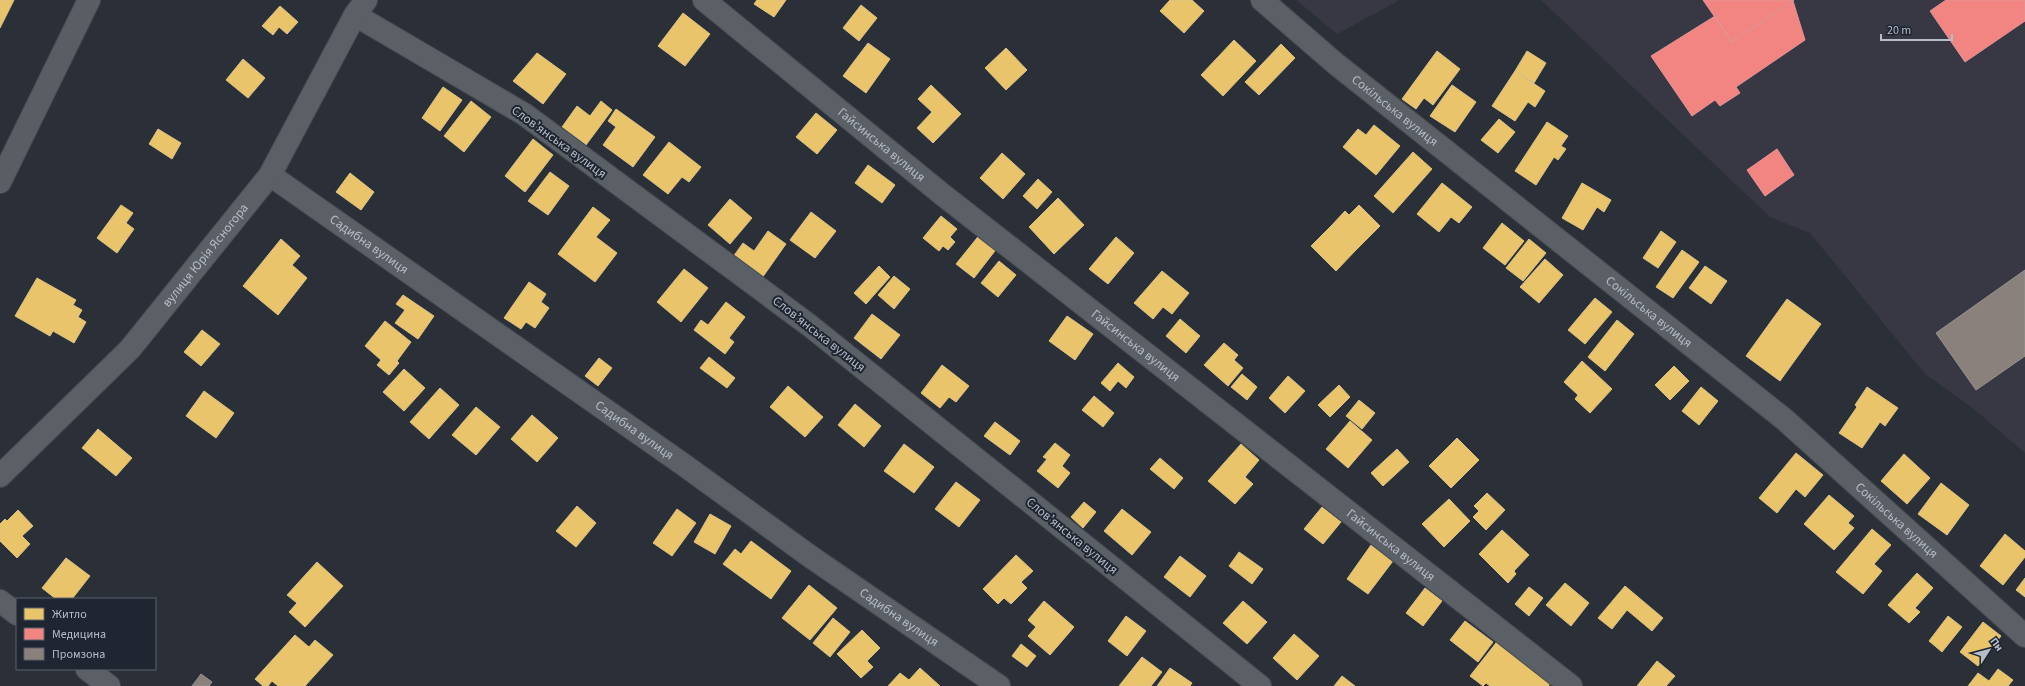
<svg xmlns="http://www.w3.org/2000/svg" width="2025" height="686" font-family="'Source Sans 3',sans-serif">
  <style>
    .medical { fill: #383744 }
    .homes { fill: #e9c46a; stroke: #dac286 }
    .health { fill: #f28482; stroke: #e09597 }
    .industry { fill: #8a817c; stroke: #979393 }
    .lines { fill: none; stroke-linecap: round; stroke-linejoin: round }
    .street-casing { stroke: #474b51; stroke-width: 24 }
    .secondary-casing { stroke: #464a52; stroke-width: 24 }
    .street { stroke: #5b5f66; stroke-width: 22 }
    .secondary { stroke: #5a5d64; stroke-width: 22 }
    .labels { text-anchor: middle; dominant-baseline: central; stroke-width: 4; stroke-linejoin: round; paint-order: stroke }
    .street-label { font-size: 13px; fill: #b6bcc8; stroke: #1f2632 }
  </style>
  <rect width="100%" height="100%" fill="#2b2f38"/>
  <path class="medical" d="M1296,0H1400L1337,34Z
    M1541,0H2025V453L1975,410L1925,374L1810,233L1770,217Z"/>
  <path class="homes" d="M0,0H14L0,28Z
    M757,0H786L774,17L754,4Z
    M1170,0H1192L1204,11L1184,33L1160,11Z
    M861,5L877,18L859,41L843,28Z
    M280,6L298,22L287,34L279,27L273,35L262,26Z
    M683,13L710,34L685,66L658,46Z
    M1234,40L1256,61L1223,96L1201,75Z
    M868,43L890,59L866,93L843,76Z
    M1281,44L1295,58L1259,95L1245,82Z
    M1006,48L1027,70L1006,90L985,68Z
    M1437,51L1460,69L1433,105L1424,98L1416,109L1402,99Z
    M1527,51L1546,63L1534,83L1515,71Z
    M537,53L566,74L543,104L513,81Z
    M243,59L265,78L248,98L226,80Z
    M1515,71L1545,91L1535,107L1528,102L1515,121L1492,106Z
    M931,85L961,114L933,143L917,128L932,112L918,99Z
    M1452,85L1476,102L1455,132L1430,116Z
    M443,87L462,100L440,131L422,118Z
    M471,101L491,117L464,152L444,136Z
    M601,101L612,110L586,145L562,127L577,106L590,116Z
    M616,109L655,137L633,167L603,145L616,127L608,121Z
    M816,113L837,130L817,154L796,137Z
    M1499,119L1515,132L1498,153L1481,140Z
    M1547,122L1568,136L1561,146L1566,149L1558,160L1554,157L1536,185L1515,171Z
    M1374,125L1400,146L1376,175L1343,147L1358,129L1366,135Z
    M158,129L181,143L172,159L149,144Z
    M533,139L553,155L525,192L505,176Z
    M669,142L701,167L689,182L682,177L668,194L643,175Z
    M1413,152L1432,169L1393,213L1374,196Z
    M1002,153L1025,174L1003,199L980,178Z
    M868,165L895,185L882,203L855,183Z
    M550,172L569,186L548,215L528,201Z
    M350,173L374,192L361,210L336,192Z
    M1038,179L1052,192L1037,209L1023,196Z
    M1442,183L1472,207L1459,223L1451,217L1439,232L1417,214Z
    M1582,183L1611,200L1604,212L1597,207L1583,230L1562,218Z
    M1058,198L1084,225L1054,254L1029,227Z
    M730,199L752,218L730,244L708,225Z
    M121,205L133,213L126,223L134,229L117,253L97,238Z
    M1359,205L1380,226L1370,236L1349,215Z
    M593,207L610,220L596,237L617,253L595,282L558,254Z
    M1345,211L1370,236L1356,250L1332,225Z
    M811,212L836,231L815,258L790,240Z
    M941,216L957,229L950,237L955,242L948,250L943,246L939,251L923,238Z
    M1502,223L1524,241L1505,265L1483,248Z
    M1332,225L1356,250L1336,271L1311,246Z
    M768,231L786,244L762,278L733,257L743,243L754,251Z
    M1661,231L1676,242L1658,268L1643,258Z
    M981,233L998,247L974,278L956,264Z
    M1116,237L1134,253L1108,284L1089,269Z
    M281,239L300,256L292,265L307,278L278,315L243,286Z
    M1529,239L1546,253L1523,281L1506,268Z
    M1682,250L1699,262L1673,298L1656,287Z
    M1545,259L1563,275L1539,303L1520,287Z
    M999,261L1016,275L998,297L981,283Z
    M879,266L890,277L866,304L854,293Z
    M1705,266L1727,281L1711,304L1689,288Z
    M684,269L708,288L681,322L657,302Z
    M1162,271L1189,293L1172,314L1163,307L1153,319L1134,303Z
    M894,276L910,289L894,309L878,295Z
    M37,278L76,300L73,305L82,310L78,317L86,322L74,343L53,331L50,336L15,316Z
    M529,282L546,294L541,302L549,308L535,328L526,322L521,329L504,318Z
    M403,295L434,316L418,339L395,323L405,310L396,304Z
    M1595,298L1612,312L1585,344L1568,330Z
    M1787,299L1821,324L1780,381L1746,356Z
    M726,302L745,317L729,338L734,342L725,354L694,330L701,320L708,325Z
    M872,314L900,335L881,359L854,338Z
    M1067,316L1093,334L1075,360L1049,341Z
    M1180,319L1200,336L1186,353L1166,336Z
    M1617,320L1634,334L1605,371L1588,357Z
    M385,321L411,342L397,361L399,363L389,375L377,365L381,360L365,346Z
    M202,330L220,344L201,366L184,352Z
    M1224,343L1238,355L1234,360L1243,368L1228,386L1204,365Z
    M709,357L735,378L727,388L700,368Z
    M599,358L612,368L598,386L585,376Z
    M1582,361L1612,389L1590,413L1575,399L1578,395L1564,382Z
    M1118,363L1134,377L1126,388L1118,381L1110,391L1101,383Z
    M942,365L969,386L956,402L949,397L940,408L921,393Z
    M1674,366L1689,381L1670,400L1655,385Z
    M404,369L425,388L404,411L383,392Z
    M1242,374L1257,387L1247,400L1231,387Z
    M1288,376L1305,391L1285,413L1269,398Z
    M1339,385L1350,397L1330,417L1318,405Z
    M788,386L823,417L805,437L770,407Z
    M1701,387L1718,401L1699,425L1682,411Z
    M1867,387L1898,408L1885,426L1880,422L1862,448L1839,433L1857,407L1855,405Z
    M440,388L459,405L429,439L410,422Z
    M204,391L234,413L216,438L186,416Z
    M1094,396L1114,413L1103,427L1082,410Z
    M1359,400L1375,413L1362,429L1346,416Z
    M855,404L881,426L864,447L838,425Z
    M476,407L500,427L476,455L452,435Z
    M532,415L558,438L537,462L511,439Z
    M1350,421L1372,440L1348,468L1326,449Z
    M995,422L1020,441L1010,455L984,436Z
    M98,429L132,458L116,476L82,448Z
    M1457,438L1479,460L1451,488L1429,466Z
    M1055,443L1070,455L1062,466L1070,473L1058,488L1037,471L1047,459L1043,457Z
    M904,444L934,467L914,493L884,471Z
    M1241,444L1259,460L1245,477L1253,484L1235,504L1208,481Z
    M1397,449L1409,462L1383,486L1371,473Z
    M1796,453L1823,475L1805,497L1796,489L1777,513L1759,498Z
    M1904,454L1930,478L1907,504L1881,481Z
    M1160,458L1183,478L1174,489L1150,469Z
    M956,482L980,500L959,527L935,509Z
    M1941,483L1969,505L1947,535L1918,514Z
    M1487,493L1505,510L1486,530L1473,517L1479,511L1474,506Z
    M1829,495L1854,516L1848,523L1854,528L1834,550L1804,524Z
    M1449,499L1470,521L1444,547L1422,524Z
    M1084,502L1096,512L1083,528L1071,517Z
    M577,506L596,523L576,547L556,531Z
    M1322,507L1341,522L1323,544L1304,529Z
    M677,509L696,523L672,556L653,543Z
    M1122,509L1151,532L1132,555L1104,531Z
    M18,510L33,526L22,536L30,544L17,558L0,541V524L5,519L7,521Z
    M710,514L731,526L715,554L694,542Z
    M1872,529L1891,545L1874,564L1882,571L1863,594L1836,572Z
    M1502,530L1529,555L1514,571L1516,574L1508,583L1479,554Z
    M2005,534L2025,551V557L2003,585L1980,566Z
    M751,541L791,571L771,599L723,564L735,549L741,554Z
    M1371,545L1393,561L1368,594L1347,579Z
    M1239,552L1263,569L1252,584L1229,566Z
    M1016,555L1033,571L1021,582L1027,588L1011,604L1004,598L998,604L983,589Z
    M1180,556L1206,576L1190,597L1164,577Z
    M66,558L90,576L72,599H56L42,588Z
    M317,562L343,586L305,627L289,612L297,603L287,595Z
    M1917,573L1933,588L1915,608L1920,612L1909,623L1888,605Z
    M2025,578V597L2016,590Z
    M1565,583L1589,603L1571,626L1546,605Z
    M809,585L837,608L810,640L782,618Z
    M1625,586L1663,618L1652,631L1627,610L1612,629L1598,618Z
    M1529,587L1543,598L1529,616L1515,604Z
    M1425,588L1442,601L1423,626L1406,613Z
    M1044,601L1074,627L1050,655L1028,636L1036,627L1028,620Z
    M1243,601L1267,622L1247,644L1223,623Z
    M1126,616L1146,631L1127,656L1108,641Z
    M1948,616L1962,627L1942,652L1929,641Z
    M833,618L850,632L830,657L813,643Z
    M1465,621L1493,642L1478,662L1450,640Z
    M1983,622L2001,636L1978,666L1960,652Z
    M862,630L880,648L867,661L873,667L861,678L837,654Z
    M1294,634L1319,656L1297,680L1273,658Z
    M1503,634L1552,681L1548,686H1490L1486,683L1483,686L1470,676Z
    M295,635L309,647L315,640L333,655L305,686H278L272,681L268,686H263L255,679Z
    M1021,644L1036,656L1027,667L1012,656Z
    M1142,657L1162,672L1151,686H1119Z
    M1657,661L1675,676L1666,686H1637Z
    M920,668L940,686H888L900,673L909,680Z
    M1170,668L1192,683L1190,686H1157Z
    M1998,669L2013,680L2008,686H1968L1978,673L1989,681Z
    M1342,676L1355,686H1334Z"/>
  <path class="health" d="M1703,0H1794L1732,42Z
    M1946,0H2025V21L1965,62L1930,11Z
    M1793,1L1805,40L1736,87L1740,93L1720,106L1715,100L1692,116L1651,56L1715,16L1732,42Z
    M1777,149L1794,175L1765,196L1747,170Z"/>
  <path class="industry" d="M2025,270V356L1976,390L1936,333Z
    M201,674L212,682L209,686H192Z"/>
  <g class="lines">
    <defs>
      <g id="street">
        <path id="s1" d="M704,0L943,195L1571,686"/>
        <path id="s2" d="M1262,0L1336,64L1784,419L2025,636"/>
        <path d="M355,15L524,114L809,325L1260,686"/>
        <path id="s3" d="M270,175L684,465L811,557L999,686"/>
        <path id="s4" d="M0,476L130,349L270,175L355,15L366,0"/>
        <path d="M0,601L17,614"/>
        <path d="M87,669L109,686"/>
      </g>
      <path id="secondary" d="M0,182L89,0"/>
    </defs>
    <use href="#street" class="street-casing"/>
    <use href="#secondary" class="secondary-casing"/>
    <use href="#street" class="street"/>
    <use href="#secondary" class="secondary"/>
  </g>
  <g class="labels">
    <g class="street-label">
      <text stroke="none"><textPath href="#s2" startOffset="173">Сокільська вулиця</textPath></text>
      <text transform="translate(559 142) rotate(36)">Словʼянська вулиця</text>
      <text stroke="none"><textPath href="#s1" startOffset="229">Гайсинська вулиця</textPath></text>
      <text stroke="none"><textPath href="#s3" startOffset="121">Садибна вулиця</textPath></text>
      <text stroke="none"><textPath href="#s4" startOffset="302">вулиця Юрія Ясногора</textPath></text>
      <text stroke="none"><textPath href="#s2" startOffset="497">Сокільська вулиця</textPath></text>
      <text transform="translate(819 334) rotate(38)">Словʼянська вулиця</text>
      <text stroke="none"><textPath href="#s1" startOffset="553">Гайсинська вулиця</textPath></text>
      <text stroke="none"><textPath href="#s3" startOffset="445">Садибна вулиця</textPath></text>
      <text stroke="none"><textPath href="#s2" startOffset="821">Сокільська вулиця</textPath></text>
      <text transform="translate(1072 536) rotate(39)">Словʼянська вулиця</text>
      <text stroke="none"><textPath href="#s1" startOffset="877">Гайсинська вулиця</textPath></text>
      <text stroke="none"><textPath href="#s3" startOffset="769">Садибна вулиця</textPath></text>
    </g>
  </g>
  <rect x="16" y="598" width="140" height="72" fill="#1f2632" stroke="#5b626e"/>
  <rect x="24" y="608" width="20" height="12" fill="#e9c46a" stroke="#5b626e"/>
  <text x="52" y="618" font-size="12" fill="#b6bcc8">Житло</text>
  <rect x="24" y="628" width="20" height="12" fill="#f28482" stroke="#5b626e"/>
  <text x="52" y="638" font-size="12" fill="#b6bcc8">Медицина</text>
  <rect x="24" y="648" width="20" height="12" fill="#8a817c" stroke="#5b626e"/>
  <text x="52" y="658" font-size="12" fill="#b6bcc8">Промзона</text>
  <g transform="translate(1989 650) rotate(54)" stroke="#1f2632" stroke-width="3" paint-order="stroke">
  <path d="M0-3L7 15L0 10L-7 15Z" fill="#b6bcc8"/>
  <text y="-6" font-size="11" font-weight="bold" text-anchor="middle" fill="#b6bcc8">Пн</text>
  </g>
  <path d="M1881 34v6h71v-6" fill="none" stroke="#b6bcc8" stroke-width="2"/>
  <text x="1887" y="34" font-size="12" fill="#b6bcc8" stroke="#1f2632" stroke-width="3" paint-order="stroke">20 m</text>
</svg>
